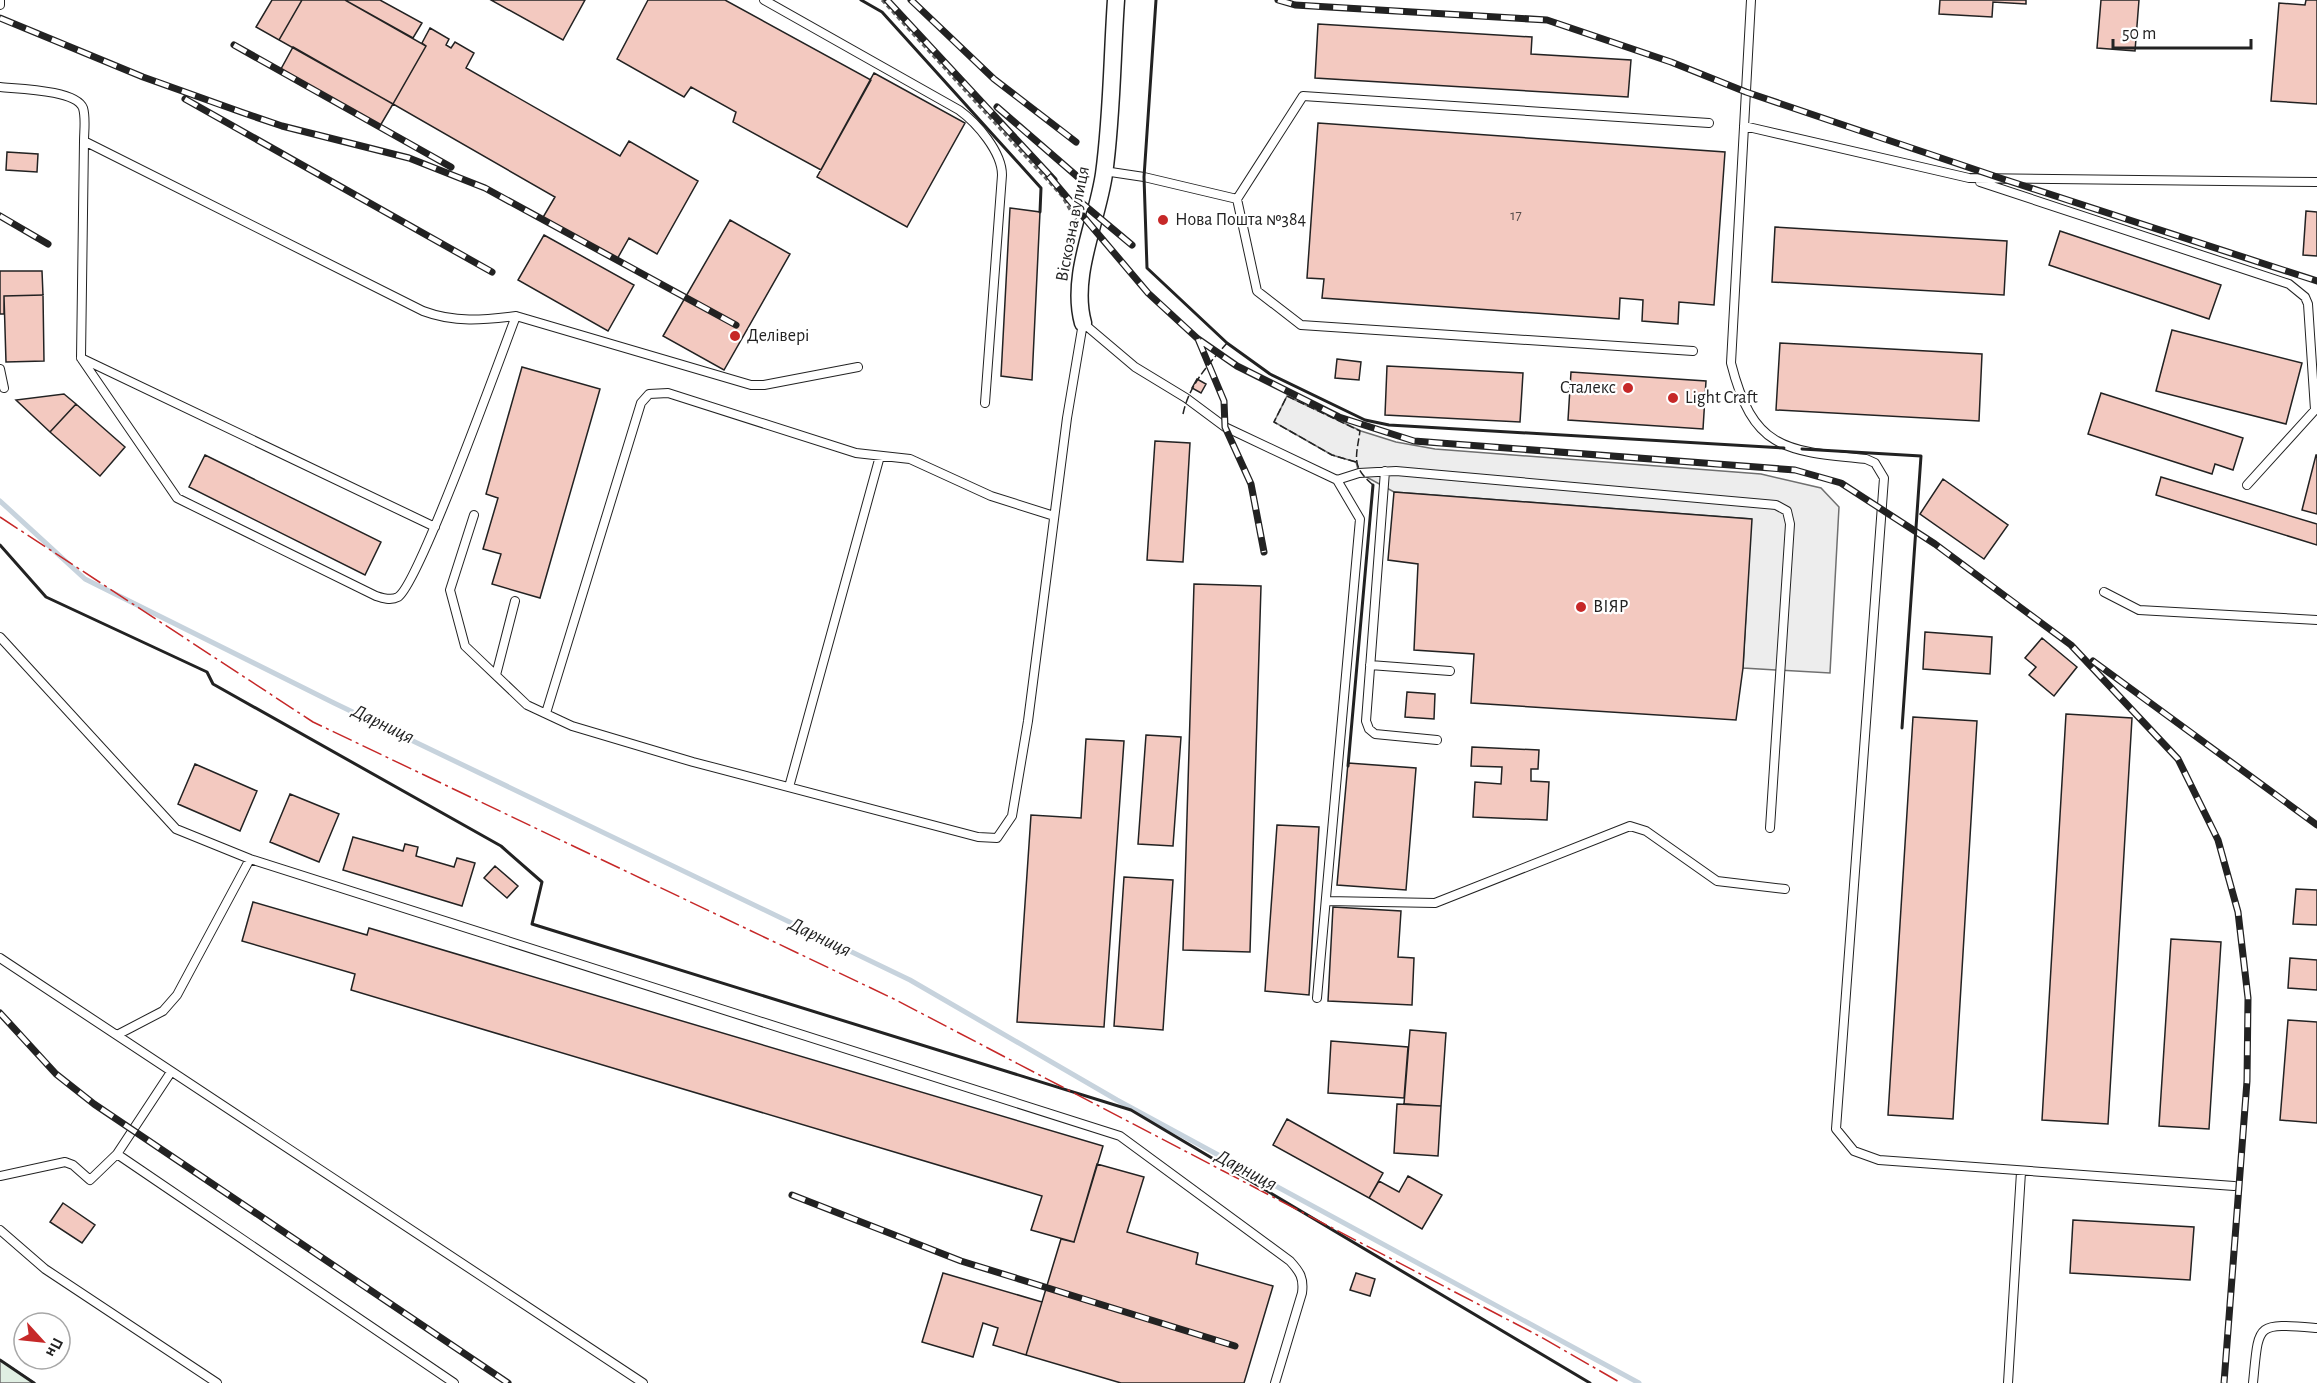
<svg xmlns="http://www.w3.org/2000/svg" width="2317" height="1383" font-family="'Alegreya Sans',sans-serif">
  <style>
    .green { fill: #e0efe3; stroke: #6f6f6f; stroke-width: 1.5 }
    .parking { fill: #ededed; stroke: #6f6f6f; stroke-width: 1.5 }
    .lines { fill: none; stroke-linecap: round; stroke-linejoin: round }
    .stream { stroke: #c7d3dd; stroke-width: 5 }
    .building { fill: #f3c9c0; stroke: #222; stroke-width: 1.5 }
    .service-casing { stroke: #222; stroke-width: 10 }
    .minor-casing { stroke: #222; stroke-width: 19 }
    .path { stroke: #646464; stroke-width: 3; stroke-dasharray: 4.5 3; stroke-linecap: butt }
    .service { stroke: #fff; stroke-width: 8 }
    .minor { stroke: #fff; stroke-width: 16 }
    .rail-casing { stroke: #222; stroke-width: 7 }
    .rail { stroke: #fff; stroke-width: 4.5; stroke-dasharray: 14; stroke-linecap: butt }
    .fence { stroke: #222; stroke-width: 1.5; stroke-dasharray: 8 3; stroke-linecap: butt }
    .wall { stroke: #222; stroke-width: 3 }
    .power { stroke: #c62828; stroke-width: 1.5; stroke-dasharray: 21 4.5 3 4.5; stroke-linecap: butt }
    .poi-dot { fill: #c62828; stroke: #fff; stroke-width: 2 }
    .labels { text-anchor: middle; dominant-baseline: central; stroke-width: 4.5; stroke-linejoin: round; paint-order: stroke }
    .number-label { font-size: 15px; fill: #564c4a }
    .poi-label { font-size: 18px; fill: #222; stroke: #fff; text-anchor: start }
    .street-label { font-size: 18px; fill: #222; stroke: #fff }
    .water-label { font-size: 20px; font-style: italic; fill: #222; stroke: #fff }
  </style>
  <rect width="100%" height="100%" fill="#fff"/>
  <path class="green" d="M0,1360L35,1383H0Z"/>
  <path class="parking" d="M1287,396L1361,431L1396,442L1435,449L1761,474L1821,488L1839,507L1830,673L1743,668L1751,519L1394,492L1359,473L1356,462L1332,455L1274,422Z"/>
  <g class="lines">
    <path class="stream" d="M0,501L85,579L334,703L910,980L1117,1100L1639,1383"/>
  </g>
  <path class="building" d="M272,0H302L279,40L256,27Z
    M302,0H345L426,46L393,104L279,40Z
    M345,0H380L422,23L413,38Z
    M491,0H585L563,40Z
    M648,0H725L871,80L821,170L733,122L736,112L691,87L684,97L617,59Z
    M1940,0H2026V4L1993,2L1992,17L1939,14Z
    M2101,0H2139L2135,51L2097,48Z
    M2306,0H2317V104L2271,101L2279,3L2305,5Z
    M1318,24L1532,37L1531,54L1631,60L1628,97L1315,78Z
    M430,28L449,39L446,45L451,48L455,42L474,53L466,68L620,156L629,141L698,181L657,254L629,238L616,261L542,219L555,197L393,104L426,46L422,43Z
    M293,47L393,104L380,126L281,69Z
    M874,73L965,123L907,227L817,177Z
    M1318,123L1725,152L1714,305L1679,302L1678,324L1642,321L1643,300L1620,298L1619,319L1322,298L1324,279L1307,278Z
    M7,152L38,154L37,172L6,170Z
    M1010,208L1040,212L1032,380L1001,376Z
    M2306,211L2317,212V256L2303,255Z
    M730,220L790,254L724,370L663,336Z
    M1775,227L2007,241L2004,295L1772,282Z
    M2060,231L2221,285L2209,319L2049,265Z
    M544,235L634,285L608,331L518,280Z
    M0,271H42L43,295L4,296V314H0Z
    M43,295L44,361L6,362L4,296Z
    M2172,330L2302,363L2286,424L2156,391Z
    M1780,343L1982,354L1979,421L1776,410Z
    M1337,359L1361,362L1359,380L1335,378Z
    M1387,366L1523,373L1520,422L1385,415Z
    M522,367L600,389L540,598L492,584L501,554L483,549L498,498L486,494Z
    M1571,372L1706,381L1703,429L1568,420Z
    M1197,379L1206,384L1201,393L1192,388Z
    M2101,393L2243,438L2233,470L2215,464L2212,474L2088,434Z
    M64,394L76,404L50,432L16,400Z
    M76,404L125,447L100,476L50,432Z
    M1155,441L1190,443L1183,562L1147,560Z
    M205,455L381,542L365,575L189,487Z
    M2316,455H2317V514L2302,510Z
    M2161,477L2317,524V545L2156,495Z
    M1943,479L2008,525L1984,559L1920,514Z
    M1394,492L1752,519L1743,668L1736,720L1471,703L1474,654L1414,650L1418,564L1388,560Z
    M1194,584L1261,586L1250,952L1183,950Z
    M1925,632L1992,637L1990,674L1923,669Z
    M2042,638L2077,667L2054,696L2029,675L2036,667L2025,658Z
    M1407,692L1435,694L1434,719L1405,717Z
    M2066,714L2132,718L2108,1124L2042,1120Z
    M1913,717L1977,721L1953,1119L1888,1115Z
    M1146,735L1181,737L1173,846L1138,844Z
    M1086,739L1124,741L1104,1027L1017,1022L1031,815L1081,818Z
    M1472,747L1539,750L1538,769H1531V781L1549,782L1547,820L1473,817L1475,782L1501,784L1502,767L1471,766Z
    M1348,763L1416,768L1406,890L1337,885Z
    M195,764L257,791L240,831L178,804Z
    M290,794L339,814L319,862L270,842Z
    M1277,825L1319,827L1309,995L1265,991Z
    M353,837L403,851L405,844L418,847L416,856L454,867L457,858L475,863L462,906L343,870Z
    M495,866L518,886L507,898L484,878Z
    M1124,877L1173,880L1163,1030L1114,1026Z
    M2296,889L2317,890V925L2293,924Z
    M253,902L367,935L369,928L1103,1146L1074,1242L1031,1230L1042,1196L351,990L355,974L242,941Z
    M1333,907L1401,911L1398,957L1414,958L1412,1005L1328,1001Z
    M2171,939L2221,942L2209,1129L2159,1126Z
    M2290,958L2317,960V990L2288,988Z
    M2288,1020L2317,1022V1123L2280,1120Z
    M1410,1030L1446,1033L1441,1106L1404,1104Z
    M1331,1041L1408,1047L1404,1098L1328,1093Z
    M1397,1104L1441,1106L1438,1156L1394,1153Z
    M1287,1119L1383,1173L1369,1198L1273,1145Z
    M1097,1164L1144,1177L1127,1232L1198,1253L1196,1264L1273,1286L1244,1383H1121L1026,1355L1061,1239L1074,1242Z
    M1408,1176L1442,1195L1422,1229L1369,1198L1379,1181L1399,1192Z
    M63,1203L95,1225L82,1243L50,1222Z
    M2073,1220L2194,1227L2190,1280L2070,1273Z
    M943,1273L1042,1302L1026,1355L993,1345L998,1328L983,1323L973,1357L922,1342Z
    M1356,1273L1375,1279L1370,1296L1350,1290Z"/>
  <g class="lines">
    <defs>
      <path id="service" d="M764,0L959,110C977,123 1002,152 1002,175L985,403
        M1751,0L1731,363C1753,450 1785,451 1866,459L1875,463L1884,478L1836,1129L1854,1151L1879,1160L2234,1186
        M0,5V0
        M0,87C19,89 76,90 83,108C86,118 84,131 84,141
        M1744,126L1969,178L2317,182
        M1104,171L1144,177L1237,199L1257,291L1301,325L1693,351
        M1980,182L2289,284L2305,297L2308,304L2315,410H2317
        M1237,199L1303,96L1709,123
        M516,316L751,385H764L858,367
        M1083,323L1135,367L1186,398L1225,427L1337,480L1359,473L1396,471L1776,505L1787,511L1790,524L1770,828
        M81,358L177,498L376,596C382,598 391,601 398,597C419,584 501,355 516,316C483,320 455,323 423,311L84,141L81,358L435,527
        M0,369L4,388
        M1385,471L1366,721L1369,729L1375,734L1437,740
        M2247,485L2315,410
        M474,515L450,590L465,646L527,705L572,726L693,762L978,837L997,838L1012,816L1028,721L1067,418L1083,323
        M2104,592L2139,610L2317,620
        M0,637L176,829L250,859
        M1370,665L1450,671
        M496,675L515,601
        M546,713L641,403L649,394L668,393L856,453L910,459L991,496L1054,516
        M789,787L880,456
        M1326,901L1435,903L1630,826L1646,831L1717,881L1785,889
        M0,958L643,1383
        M1317,998L1360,519L1337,480
        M117,1035L163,1011L177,995L250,859L1120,1136L1290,1261C1300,1272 1304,1278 1302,1293L1275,1383
        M117,1154L454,1383
        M0,1176L65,1162L73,1165L90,1180L117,1154L171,1072
        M0,1230L45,1269L217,1383
        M2008,1383L2021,1172
        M2253,1383C2259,1322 2255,1323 2317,1328"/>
      <path id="minor" d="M1083,323C1070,276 1097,222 1104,174C1112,117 1112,58 1116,0"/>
    </defs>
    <use href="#service" class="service-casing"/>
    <use href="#minor" class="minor-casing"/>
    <path class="path" d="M882,0L1062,196L1076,220"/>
    <use href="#service" class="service"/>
    <use href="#minor" class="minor"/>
    <defs>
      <path id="rail" d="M887,0L1054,180
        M911,0L994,79L1076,142
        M1278,0L1295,5L1547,20L1671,62L1746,92L2003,179L2317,281
        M0,18L143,77L241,112L282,126L409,158L485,188L736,325
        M234,45L451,167
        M185,99L492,272
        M997,107L1079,178
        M1049,176L1148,293L1198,339L1237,366L1339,417L1414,441L1795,470L1841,483L1935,544L2071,645L2178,759L2218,840L2238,912L2248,998L2247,1081L2224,1383
        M1077,199L1132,245
        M0,216L48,244
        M1198,339L1224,401L1225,427L1251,484L1264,552
        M2093,661L2317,825
        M0,1013L56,1074L94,1104L508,1383
        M792,1195L961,1261L1235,1346"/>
    </defs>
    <use href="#rail" class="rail-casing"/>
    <use href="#rail" class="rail"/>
    <path class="fence" d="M1183,414C1189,385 1208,365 1227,343
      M1356,462L1332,455L1274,422L1287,396L1360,431C1356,458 1351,466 1373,485"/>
    <path class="wall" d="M861,0L882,12L1041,188L1040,212
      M1156,0L1144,177L1147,268L1227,343L1270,374L1365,420L1389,425L1784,448
      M1802,449L1921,456L1902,728
      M0,545L46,597L207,672L213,684L501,846L542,882L532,924L1131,1110L1590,1383
      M1348,766L1373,485
      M0,1360L34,1383"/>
    <path class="power" d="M0,517L313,722L894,999L1541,1337L1621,1383"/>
  </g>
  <g class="poi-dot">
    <circle cx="1163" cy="220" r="6"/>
    <circle cx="735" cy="336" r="6"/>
    <circle cx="1628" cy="388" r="6"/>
    <circle cx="1673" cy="398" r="6"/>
    <circle cx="1581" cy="607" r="6"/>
  </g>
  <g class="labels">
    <g class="number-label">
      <text x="1516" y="215">17</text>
    </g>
    <g class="poi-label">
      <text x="1175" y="220">Нова Пошта №384</text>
      <text x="747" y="336">Делівері</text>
      <text x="1616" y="388" text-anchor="end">Сталекс</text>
      <text x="1685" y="398">Light Craft</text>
      <text x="1593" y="607">ВІЯР</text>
    </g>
    <g class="street-label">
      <text transform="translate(1073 224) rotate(-79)">Віскозна вулиця</text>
    </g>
    <g class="water-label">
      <text transform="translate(383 724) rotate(26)">Дарниця</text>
      <text transform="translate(820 937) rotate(26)">Дарниця</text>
      <text transform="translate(1246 1170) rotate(28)">Дарниця</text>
    </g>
  </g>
  <g transform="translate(42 1341) rotate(117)"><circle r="28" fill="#ffffff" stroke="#a7a7a7" stroke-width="1.5"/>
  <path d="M0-4.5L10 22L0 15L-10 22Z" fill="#c62828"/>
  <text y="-9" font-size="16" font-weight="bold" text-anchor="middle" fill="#222222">Пн</text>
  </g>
  <path d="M2113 39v9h138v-9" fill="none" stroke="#222222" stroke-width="3"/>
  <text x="2122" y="39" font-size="18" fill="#222222" stroke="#ffffff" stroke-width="4.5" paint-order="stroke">50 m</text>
</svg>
